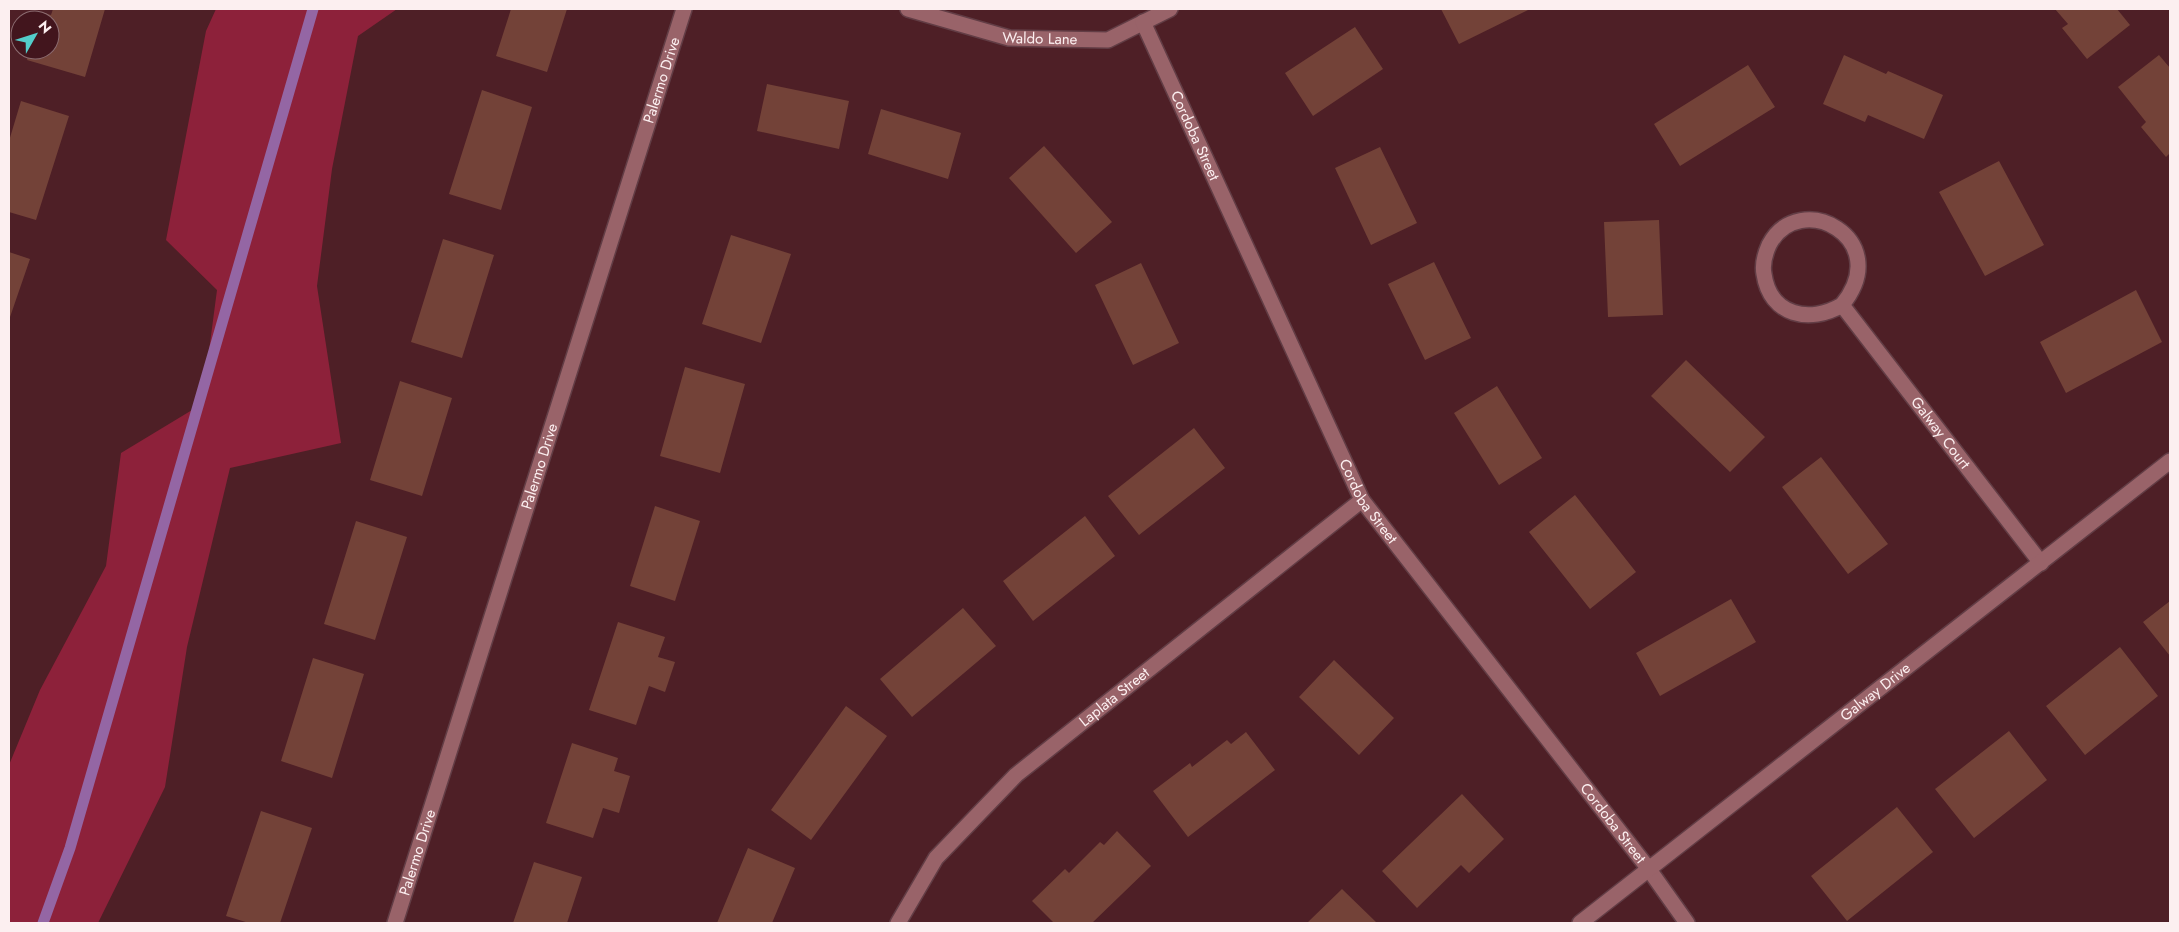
<svg xmlns="http://www.w3.org/2000/svg" width="2179" height="932" font-family="Jost,sans-serif">
  <style>
    .green { fill: #8d213a }
    .lines { fill: none; stroke-linecap: round; stroke-linejoin: round }
    .stream { stroke: #9466a4; stroke-width: 11 }
    .building { fill: #734238 }
    .street-casing { stroke: #623d45; stroke-width: 18 }
    .secondary-casing { stroke: #623d45; stroke-width: 18 }
    .street { stroke: #996369; stroke-width: 15 }
    .secondary { stroke: #996369; stroke-width: 15 }
    .labels { text-anchor: middle; dominant-baseline: central; stroke-width: 5; stroke-linejoin: round; paint-order: stroke }
    .street-label { font-size: 15px; fill: #fceff0; stroke: #42151d }
  </style>
  <rect width="100%" height="100%" fill="#4e1f26"/>
  <path class="green" d="M216,9H397L358,36L332,169L317,286L341,443L230,468L187,647L165,787L98,923H9V765L40,690L106,566L121,453L202,404L217,290L166,240L206,31Z"/>
  <g class="lines">
    <path class="stream" d="M43,923L70,848L313,9"/>
  </g>
  <path class="building" d="M53,9H105L85,77L27,60L30,50H50V20H39L41,12L51,15Z
    M511,9H567L547,72L496,56Z
    M1441,9H1530L1459,44Z
    M2055,9H2117L2130,25L2087,59L2062,28L2068,24Z
    M1355,27L1383,69L1313,116L1285,73Z
    M1844,55L1886,74L1888,71L1943,95L1924,139L1868,115L1865,122L1823,104Z
    M2159,55L2170,68V153L2166,157L2141,127L2146,122L2118,87Z
    M1748,65L1775,107L1680,166L1654,124Z
    M767,84L849,101L839,149L757,131Z
    M482,90L532,107L501,210L449,194Z
    M21,101L69,116L36,220L9,212V141Z
    M881,109L961,133L948,179L868,154Z
    M1044,146L1112,222L1076,253L1009,178Z
    M1380,147L1417,223L1371,245L1335,168Z
    M1999,161L2044,245L1985,276L1939,192Z
    M1659,220L1663,315L1608,317L1604,222Z
    M731,235L791,254L761,343L702,324Z
    M443,239L494,255L462,358L411,342Z
    M9,252L30,259L9,320Z
    M1434,262L1471,338L1425,360L1388,284Z
    M1141,263L1179,343L1133,365L1095,285Z
    M2136,290L2162,342L2066,393L2040,342Z
    M1686,360L1765,437L1730,472L1651,396Z
    M685,367L745,384L720,473L660,456Z
    M400,381L452,398L422,496L370,480Z
    M1497,386L1542,458L1499,485L1454,413Z
    M1194,428L1225,468L1139,535L1108,496Z
    M1821,457L1888,544L1848,574L1782,487Z
    M1575,495L1636,572L1590,609L1529,532Z
    M655,506L700,521L675,601L630,586Z
    M1085,516L1115,556L1033,621L1003,581Z
    M356,521L407,537L375,640L324,624Z
    M1731,599L1756,642L1660,696L1636,653Z
    M2170,601V656L2143,622Z
    M963,608L996,646L912,717L880,679Z
    M618,622L665,637L658,657L675,662L665,692L649,686L636,725L589,710Z
    M2120,647L2158,696L2085,755L2046,706Z
    M313,658L364,674L332,778L281,761Z
    M1334,660L1394,718L1359,755L1299,697Z
    M846,706L887,736L811,840L771,810Z
    M2009,731L2047,780L1974,838L1935,789Z
    M1246,732L1275,770L1188,837L1153,791L1190,763L1192,767L1227,740L1231,744Z
    M572,743L618,758L614,771L630,776L619,813L603,808L593,838L546,823Z
    M1462,794L1504,839L1469,873L1461,865L1417,908L1382,871Z
    M1897,807L1933,852L1847,921L1811,876Z
    M261,811L312,828L280,923H249L226,916Z
    M1117,831L1151,866L1092,923H1054L1032,901L1065,869L1069,873L1100,842L1104,845Z
    M748,848L795,868L772,923H717Z
    M534,862L582,877L567,923H513Z
    M1342,889L1376,922L1307,923Z"/>
  <g class="lines">
    <defs>
      <g id="street">
        <path id="s1" d="M908,9L1009,38L1108,40L1170,9"/>
        <path id="s2" d="M1143,22L1362,500L1648,868L1687,923"/>
        <path id="s3" d="M1842,305C1810,324 1770,316 1764,274C1762,264 1765,254 1769,245C1799,187 1896,239 1842,305L2041,563"/>
        <path id="s4" d="M395,923L684,9"/>
        <path id="s5" d="M898,923L936,858L1016,775L1362,500"/>
      </g>
      <g id="secondary">
        <path id="s6" d="M1580,923L2170,461"/>
      </g>
    </defs>
    <use href="#street" class="street-casing"/>
    <use href="#secondary" class="secondary-casing"/>
    <use href="#street" class="street"/>
    <use href="#secondary" class="secondary"/>
  </g>
  <g class="labels">
    <g class="street-label">
      <text stroke="none"><textPath href="#s1" startOffset="136">Waldo Lane</textPath></text>
      <text stroke="none"><textPath href="#s4" startOffset="884">Palermo Drive</textPath></text>
      <text stroke="none"><textPath href="#s2" startOffset="125">Cordoba Street</textPath></text>
      <text stroke="none"><textPath href="#s3" startOffset="460">Galway Court</textPath></text>
      <text stroke="none"><textPath href="#s4" startOffset="479">Palermo Drive</textPath></text>
      <text stroke="none"><textPath href="#s2" startOffset="530">Cordoba Street</textPath></text>
      <text stroke="none"><textPath href="#s6" startOffset="375">Galway Drive</textPath></text>
      <text stroke="none"><textPath href="#s5" startOffset="316">Laplata Street</textPath></text>
      <text stroke="none"><textPath href="#s2" startOffset="935">Cordoba Street</textPath></text>
      <text stroke="none"><textPath href="#s4" startOffset="74">Palermo Drive</textPath></text>
    </g>
  </g>
  <rect width="2179" height="932" fill="none" stroke="#fceff0" stroke-width="20"/>
  <g transform="translate(35 35) rotate(51)"><circle r="24" fill="#42151d" stroke="#8c6c71"/>
  <path d="M0-4L9 19L0 12L-9 19Z" fill="#53cdca"/>
  <text y="-8" font-size="14" font-weight="bold" text-anchor="middle" fill="#fceff0">N</text>
  </g>
</svg>
